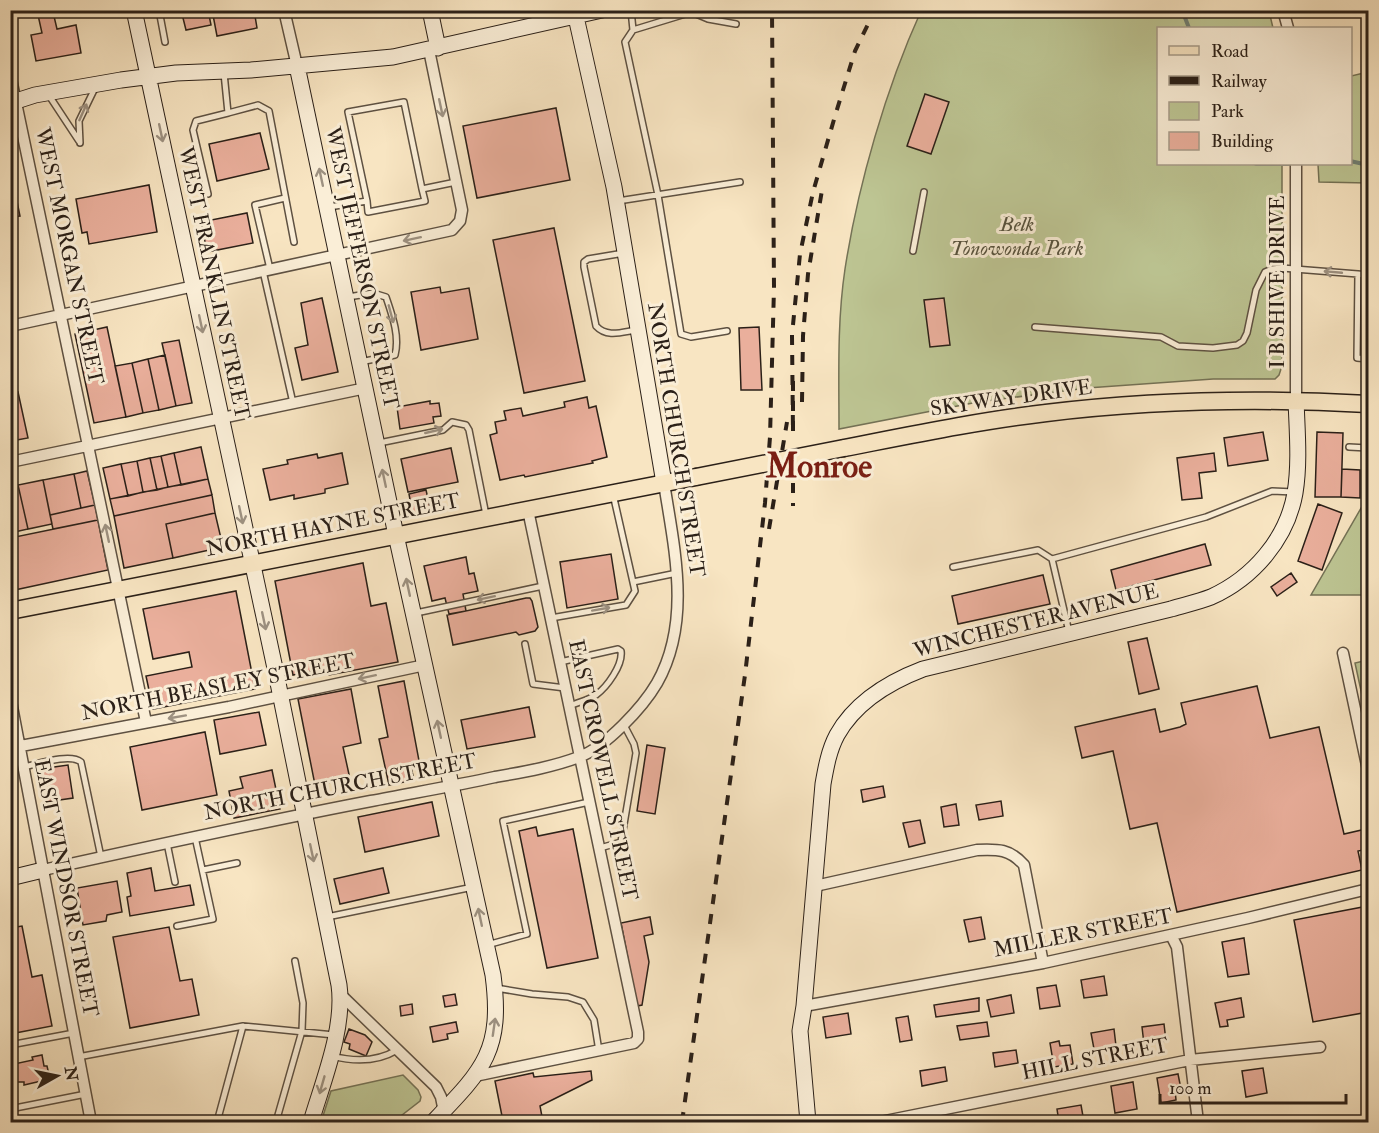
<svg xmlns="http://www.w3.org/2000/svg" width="1379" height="1133" font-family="'IM FELL Double Pica',serif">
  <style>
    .green { fill: #bdc593; stroke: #747256; stroke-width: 1.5 }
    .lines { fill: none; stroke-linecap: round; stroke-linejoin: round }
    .stream { stroke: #707f73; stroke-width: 4 }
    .building { fill: #eaaf9c; stroke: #2b2018; stroke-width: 1.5 }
    .lane-casing { stroke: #5e5142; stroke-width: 8 }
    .street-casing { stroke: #5e5142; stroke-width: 13 }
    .secondary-casing { stroke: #2b2018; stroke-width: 17 }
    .primary-casing { stroke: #2b2018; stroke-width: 19 }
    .lane { stroke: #faeed7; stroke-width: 5 }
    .street { stroke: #faeed7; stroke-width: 10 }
    .secondary { stroke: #faeed7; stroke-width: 15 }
    .primary { stroke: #f8e5c2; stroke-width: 16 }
    .rail { stroke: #2b2018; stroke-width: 4; stroke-dasharray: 10 10; stroke-linecap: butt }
    .primary-bridge-casing { stroke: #2b2018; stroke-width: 19; stroke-linecap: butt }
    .primary-bridge { stroke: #f8e5c2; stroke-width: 16 }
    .oneway { stroke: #9d9181 }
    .labels { text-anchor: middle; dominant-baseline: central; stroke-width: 6; stroke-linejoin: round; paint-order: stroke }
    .park-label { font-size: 21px; font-style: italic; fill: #57523d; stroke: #faeed7 }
    .street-label { font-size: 21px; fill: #2b2018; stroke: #faeed7 }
    .town-label { font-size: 33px; font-weight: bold; fill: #7a1f14; stroke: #faeed7 }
  </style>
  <rect width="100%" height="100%" fill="#f8e5c2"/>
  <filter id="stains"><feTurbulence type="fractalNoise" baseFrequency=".00333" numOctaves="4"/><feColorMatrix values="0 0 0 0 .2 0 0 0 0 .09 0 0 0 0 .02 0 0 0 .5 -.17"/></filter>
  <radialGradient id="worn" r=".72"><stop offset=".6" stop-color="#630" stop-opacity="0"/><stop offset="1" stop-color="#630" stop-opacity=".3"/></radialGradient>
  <path class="green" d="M921,11H1269L1273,28H1158V164H1282V366L1279,375L1275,379H1213L1087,388L978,402L839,429C839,376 837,322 845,269C858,185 886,88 921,11Z
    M1368,72V183L1319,182L1318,164H1350L1351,76Z
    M1368,496V595H1311Z
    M1368,660V723L1355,663Z
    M403,1075L418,1090L421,1097L420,1101L393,1122H321L331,1091Z"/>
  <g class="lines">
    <path class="stream" d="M1182,10L1189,28
      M1350,161L1368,165
      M1256,164H1294"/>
  </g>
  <path class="building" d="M181,10H208L211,25L186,30Z
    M235,10H254L257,28L217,36L213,15Z
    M53,12L57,29L76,25L81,53L36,61L31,35L42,33L38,15Z
    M925,94L949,102L931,154L907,146Z
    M556,108L570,180L477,198L463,126Z
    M260,133L269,169L217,181L209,144Z
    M10,167L20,216L10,217Z
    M149,185L157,232L89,244L87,232L82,233L76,199Z
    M247,213L253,243L207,252L201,222Z
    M554,228L585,381L524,393L493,240Z
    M440,287L441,293L469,288L478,339L421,350L411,292Z
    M322,298L338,372L302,380L295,348L308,345L301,303Z
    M944,298L950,345L930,347L924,300Z
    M107,327L126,417L94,423L75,334Z
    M759,327L762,390H741L739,328Z
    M179,340L192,403L176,406L162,343Z
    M165,355L176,406L159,410L148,359Z
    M148,359L159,410L143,413L132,363Z
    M132,363L143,413L126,417L115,366Z
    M18,392L28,438L11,441L10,394Z
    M587,397L589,408L596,406L607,457L592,461L593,463L525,477L524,475L500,480L490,435L497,433L495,422L506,420L504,411L521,408L523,416L565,407L564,402Z
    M430,401V404L439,403L441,416L433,417L434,423L400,429L397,407Z
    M1263,432L1268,460L1228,466L1224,438Z
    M1317,432L1343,433L1341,497H1315Z
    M201,447L208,479L181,485L174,453Z
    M451,448L458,482L408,492L401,459Z
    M174,453L181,485L168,487L161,456Z
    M342,453L348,484L325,489V493L294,499V495L270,500L263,469L288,464L287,460L317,454L318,458Z
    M1214,453L1216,471L1199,473L1202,498L1182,500L1177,458Z
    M161,456L168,487L157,490L150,458Z
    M150,458L157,490L143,492L137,461Z
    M137,461L143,492L128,496L121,464Z
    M121,464L128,496L110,499L103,468Z
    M1342,469L1360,470V498L1341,497Z
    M87,471L95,505L81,508L74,474Z
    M74,474L81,508L50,515L43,480Z
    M208,479L212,495L114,516L110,499Z
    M43,480L52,524L28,529L18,485Z
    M18,485L28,529L10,533V487Z
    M426,490L431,512L413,516L409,494Z
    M212,495L215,513L166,524L173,558L124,568L114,516Z
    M1318,504L1342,513L1322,570L1298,561Z
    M95,505L98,520L53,529L50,515Z
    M215,513L223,547L173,558L166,524Z
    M98,520L108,570L10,591V538Z
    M1205,544L1211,565L1116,590L1111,570Z
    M611,554L618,599L567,608L560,562Z
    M466,557L469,574L474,573L478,591L463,594L466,611L449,614L445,598L432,601L424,566Z
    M363,563L371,606L386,603L398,662L329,675L327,668L293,675L275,581Z
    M1291,573L1297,582L1277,596L1271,587Z
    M1043,575L1050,604L958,624L952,596Z
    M236,591L255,689L153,709L146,676L192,667L189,652L153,659L143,609Z
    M526,598H530L532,601L538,627L535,631L519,635L516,632L453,645L447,615Z
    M1147,638L1159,689L1139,694L1128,642Z
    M404,681L420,766L411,767L414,780L389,785L379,739L388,737L378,686Z
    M1257,686L1270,738L1319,727L1344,834L1366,829L1368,849L1358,851L1362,870L1177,912L1157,823L1130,829L1113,751L1082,758L1075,727L1155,709L1160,732L1180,727L1186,724L1181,703Z
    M351,689L361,743L343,747L350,779L315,785L298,699Z
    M529,707L535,737L467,749L461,720Z
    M259,712L266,745L220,754L214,720Z
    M205,732L217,795L142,810L130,747Z
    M647,745L665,748L655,814L637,811Z
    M68,765L73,798L46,802L40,769Z
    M272,770L280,809L234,818L229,791L243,788L240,777Z
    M883,786L885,797L863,802L861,790Z
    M1001,801L1003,816L979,820L976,805Z
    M432,802L439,836L365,852L358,817Z
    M956,804L959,825L944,827L941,807Z
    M920,820L925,843L909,847L903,823Z
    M536,827L538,836L573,829L598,958L547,968L519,831Z
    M151,868L155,891L190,885L194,905L130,916L127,897L131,896L127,873Z
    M383,868L389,893L340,904L334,879Z
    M117,881L122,912L107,915L106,921L83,925L77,888Z
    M1368,906V1012L1313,1022L1294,920Z
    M650,917L653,934L644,936L649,962L642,1005L637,1006L621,923Z
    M981,917L985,939L969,942L964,920Z
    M22,926L32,977L42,975L52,1026L10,1034V928Z
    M169,927L180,981L192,979L199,1015L130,1028L113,937Z
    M1244,938L1249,974L1228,977L1222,942Z
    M1104,976L1107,995L1084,998L1081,980Z
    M1056,985L1060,1006L1040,1009L1037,988Z
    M455,994L457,1005L445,1007L443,996Z
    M1011,995L1014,1013L991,1017L987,1000Z
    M979,998V1011L936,1017L934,1005Z
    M1241,998L1244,1017L1227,1020L1228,1026L1220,1027L1215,1003Z
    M412,1004L413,1014L401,1016L400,1006Z
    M848,1013L851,1034L826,1038L823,1017Z
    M908,1016L912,1040L900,1042L896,1018Z
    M456,1022L458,1032L447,1034L448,1039L433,1042L430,1027Z
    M987,1022L989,1036L960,1040L957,1026Z
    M1164,1024L1166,1041L1144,1044L1142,1027Z
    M349,1029L365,1035L372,1042L366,1056L349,1049L350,1044L344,1042Z
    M1114,1029L1116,1046L1094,1049L1091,1033Z
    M1059,1041L1060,1046L1070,1045L1073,1064L1054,1067L1050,1043Z
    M1016,1050L1018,1063L995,1067L993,1053Z
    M42,1055L44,1066H47L50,1079L24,1085V1082H10V1071L15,1070L14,1064L33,1060L32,1057Z
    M945,1067L947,1081L922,1086L920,1071Z
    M1263,1068L1267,1093L1246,1097L1242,1071Z
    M591,1071L592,1080L540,1106L543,1122H465L502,1116L495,1081L533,1073L534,1077Z
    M1178,1074L1181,1089L1175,1090L1176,1100L1161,1103L1157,1078Z
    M1133,1082L1137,1109L1115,1113L1111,1086Z
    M1081,1105L1084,1122H1059L1057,1109Z
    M1029,1119V1122H1005Z"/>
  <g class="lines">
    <defs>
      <path id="lane" d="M159,10L165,42
        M631,10L633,30
        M689,11L708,19L736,24
        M692,12L633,30L625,42L658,195L681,334L691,337L727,331
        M48,94L79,141
        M228,113L258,105L269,111L294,242
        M80,143L79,121L95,88
        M208,194L193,130L196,121L228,113L224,73
        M367,201L368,212L425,201L422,189
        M618,201L740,182
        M329,207L367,201L348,112L404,102L422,189L456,182
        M913,251L924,192
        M624,253L588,259L584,262V267L596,326C607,338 622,332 636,330
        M270,269L255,205L285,198
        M263,271L293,403
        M1358,274L1368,275
        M348,297L373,293L386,297C392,315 400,336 395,355L360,362
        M1035,327L1161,337L1178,346L1213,348L1237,345L1243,341L1247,333L1256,290L1265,272L1272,269L1282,268L1358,274L1357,358L1368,359
        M379,443L443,430L452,422L466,425L469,430L486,515
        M1349,447L1368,448
        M953,567L1038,550L1052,559
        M633,582L677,573
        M416,613L543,586
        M551,618L626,605L635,591L613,494
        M1069,632L1052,559L1206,517L1272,491L1294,492
        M525,644L533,684L565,688
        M560,662L618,649L621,651C623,665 607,687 596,695C589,700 578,702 570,706
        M24,767C38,764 70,753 81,762L101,857
        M167,843L175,882
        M600,848L621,842L636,753L634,744L624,725
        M203,870L237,863
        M327,917L473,887
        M177,926L213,919L195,837
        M487,945L527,934L503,821L589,802
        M496,988L532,994L568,997L583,1002L594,1020L599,1051
        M10,1045L74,1033
        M332,1056C355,1062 377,1062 397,1050
        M78,1057L243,1026L334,1035
        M10,1109L86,1094
        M217,1122L243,1026
        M276,1122L302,1031L303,1003L295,961"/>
      <path id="street" d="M284,10L297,66
        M1283,10L1288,28
        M10,74L146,722
        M1296,164V400
        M10,326L452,230L460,221L462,210L429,50
        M10,462L366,388
        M1343,653L1368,770
        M10,696L91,1122
        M10,748L229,707L425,665
        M43,870C152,846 261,822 371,801C412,793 454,786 495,777C523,772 553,767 579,757C606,747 643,707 657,683C692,621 674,548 664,483
        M815,886L977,850C998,849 1010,849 1024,865L1043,963
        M1171,935L1177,947L1198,1122
        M340,994L436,1087L441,1097L446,1122
        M804,1006L1043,963L1248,918L1368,889
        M475,1076L634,1043L638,1039V1032L528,510
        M880,1122L1190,1060L1320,1047"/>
      <path id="secondary" d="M134,10L276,673L339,985C345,1028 323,1081 311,1122
        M430,10L438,48
        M576,17L614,187L664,483
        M297,66L396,535L493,975C503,1051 483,1070 433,1122
        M10,103L35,95L121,80L176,73L251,70L393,57L602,10
        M10,878L43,870
        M808,1122L800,1031L804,1006L823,784C826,767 829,750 837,735C856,701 889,682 923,669L1171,609C1184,605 1198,602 1211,597C1253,578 1287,539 1295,493C1300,463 1297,430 1296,400"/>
      <path id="primary" d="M844,448C911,435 978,421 1046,413C1153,400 1260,398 1368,404
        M10,611L696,477"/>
    </defs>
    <use href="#lane" class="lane-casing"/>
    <use href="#street" class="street-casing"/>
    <use href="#secondary" class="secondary-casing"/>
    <use href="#primary" class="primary-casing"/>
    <use href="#lane" class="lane"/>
    <use href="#street" class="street"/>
    <use href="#secondary" class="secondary"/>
    <use href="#primary" class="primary"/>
    <path class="rail" d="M793,381V433L792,335L800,254L813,192L835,116L855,51L875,10
      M802,402L803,336L808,274L822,190
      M793,483V506
      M769,529L787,422
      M682,1122L745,675L765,503L770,437L774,288L772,10"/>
    <defs>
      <path id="primary-bridge" d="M696,477L844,448"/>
    </defs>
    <use href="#primary-bridge" class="primary-bridge-casing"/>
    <use href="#primary-bridge" class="primary-bridge"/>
  </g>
  <defs><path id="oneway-shaft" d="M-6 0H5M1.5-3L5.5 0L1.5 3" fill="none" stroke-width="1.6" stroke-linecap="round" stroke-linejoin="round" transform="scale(1.5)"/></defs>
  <g class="oneway">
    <use href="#oneway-shaft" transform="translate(441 108) rotate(78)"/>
    <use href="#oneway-shaft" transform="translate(83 112) rotate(-66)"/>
    <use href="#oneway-shaft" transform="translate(161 133) rotate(78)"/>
    <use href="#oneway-shaft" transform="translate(321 177) rotate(-102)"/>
    <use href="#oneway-shaft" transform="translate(412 239) rotate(168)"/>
    <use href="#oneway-shaft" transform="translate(1333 272) rotate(-175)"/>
    <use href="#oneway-shaft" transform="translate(391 314) rotate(75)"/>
    <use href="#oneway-shaft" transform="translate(201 324) rotate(78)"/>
    <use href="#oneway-shaft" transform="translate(434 431) rotate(-13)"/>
    <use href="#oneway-shaft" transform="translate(384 478) rotate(-102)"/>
    <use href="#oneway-shaft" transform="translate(241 515) rotate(78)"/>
    <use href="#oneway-shaft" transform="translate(107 533) rotate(-102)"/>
    <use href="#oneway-shaft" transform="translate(408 587) rotate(-102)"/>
    <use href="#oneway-shaft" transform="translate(486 598) rotate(168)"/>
    <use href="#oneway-shaft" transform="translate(601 609) rotate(-10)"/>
    <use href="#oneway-shaft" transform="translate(264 621) rotate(78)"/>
    <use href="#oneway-shaft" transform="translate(367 677) rotate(168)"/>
    <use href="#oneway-shaft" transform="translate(177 717) rotate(170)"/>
    <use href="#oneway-shaft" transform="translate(439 729) rotate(-102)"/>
    <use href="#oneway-shaft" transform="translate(312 853) rotate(78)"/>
    <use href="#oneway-shaft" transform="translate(480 917) rotate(-102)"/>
    <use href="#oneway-shaft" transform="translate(494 1027) rotate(-82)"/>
    <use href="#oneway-shaft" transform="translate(322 1085) rotate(106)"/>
  </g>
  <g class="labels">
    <g class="park-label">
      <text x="1017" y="224">Belk<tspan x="1017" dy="24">Tonowonda Park</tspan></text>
    </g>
    <g class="street-label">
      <text transform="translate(69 256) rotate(78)">WEST MORGAN STREET</text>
      <text transform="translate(362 268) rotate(78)">WEST JEFFERSON STREET</text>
      <text transform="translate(1277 282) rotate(-90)">I B SHIVE DRIVE</text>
      <text transform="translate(214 283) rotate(78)">WEST FRANKLIN STREET</text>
      <text transform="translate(1011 398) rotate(-8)">SKYWAY DRIVE</text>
      <text transform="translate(676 440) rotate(81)">NORTH CHURCH STREET</text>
      <text transform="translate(333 525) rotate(-11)">NORTH HAYNE STREET</text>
      <text transform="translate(1036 621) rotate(-14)">WINCHESTER AVENUE</text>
      <text transform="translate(218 687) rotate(-11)">NORTH BEASLEY STREET</text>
      <text transform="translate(603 770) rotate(78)">EAST CROWELL STREET</text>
      <text transform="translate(340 787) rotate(-11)">NORTH CHURCH STREET</text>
      <text transform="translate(66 888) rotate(79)">EAST WINDSOR STREET</text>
      <text transform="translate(1083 933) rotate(-11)">MILLER STREET</text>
      <text transform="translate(1095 1059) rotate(-11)">HILL STREET</text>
    </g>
    <g class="town-label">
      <text x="819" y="466">Monroe</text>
    </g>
  </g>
  <rect width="1379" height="1133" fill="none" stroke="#f8e5c2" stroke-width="36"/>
  <rect x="12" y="12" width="1355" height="1109" fill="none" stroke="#2b2018" stroke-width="3"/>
  <rect x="18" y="18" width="1343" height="1097" fill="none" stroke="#2b2018" stroke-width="1.5"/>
  <rect x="1157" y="27" width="195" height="138" fill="#faeed7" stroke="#a79c8b" stroke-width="1.5"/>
  <rect x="1169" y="46" width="30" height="9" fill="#f8e5c2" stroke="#a79c8b" stroke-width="1.5"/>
  <text x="1211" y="57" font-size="18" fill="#2b2018">Road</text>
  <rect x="1169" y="76" width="30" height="9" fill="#2b2018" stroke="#a79c8b" stroke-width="1.5"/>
  <text x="1211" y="87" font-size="18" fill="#2b2018">Railway</text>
  <rect x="1169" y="102" width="30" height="18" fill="#bdc593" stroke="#a79c8b" stroke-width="1.5"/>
  <text x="1211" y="117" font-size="18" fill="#2b2018">Park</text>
  <rect x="1169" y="132" width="30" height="18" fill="#eaaf9c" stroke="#a79c8b" stroke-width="1.5"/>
  <text x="1211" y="147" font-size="18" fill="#2b2018">Building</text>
  <g transform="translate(57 1076) rotate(81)" stroke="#faeed7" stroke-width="4.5" paint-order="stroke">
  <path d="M0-4.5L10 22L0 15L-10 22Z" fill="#2b2018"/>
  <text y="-9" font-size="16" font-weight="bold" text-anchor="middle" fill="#2b2018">N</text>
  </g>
  <path d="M1160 1094v9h186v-9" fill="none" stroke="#2b2018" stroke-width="3"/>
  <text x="1169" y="1094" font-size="18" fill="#2b2018" stroke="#faeed7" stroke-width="4.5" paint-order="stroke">100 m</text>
  <rect width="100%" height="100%" filter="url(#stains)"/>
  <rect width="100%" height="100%" fill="url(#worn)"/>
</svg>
